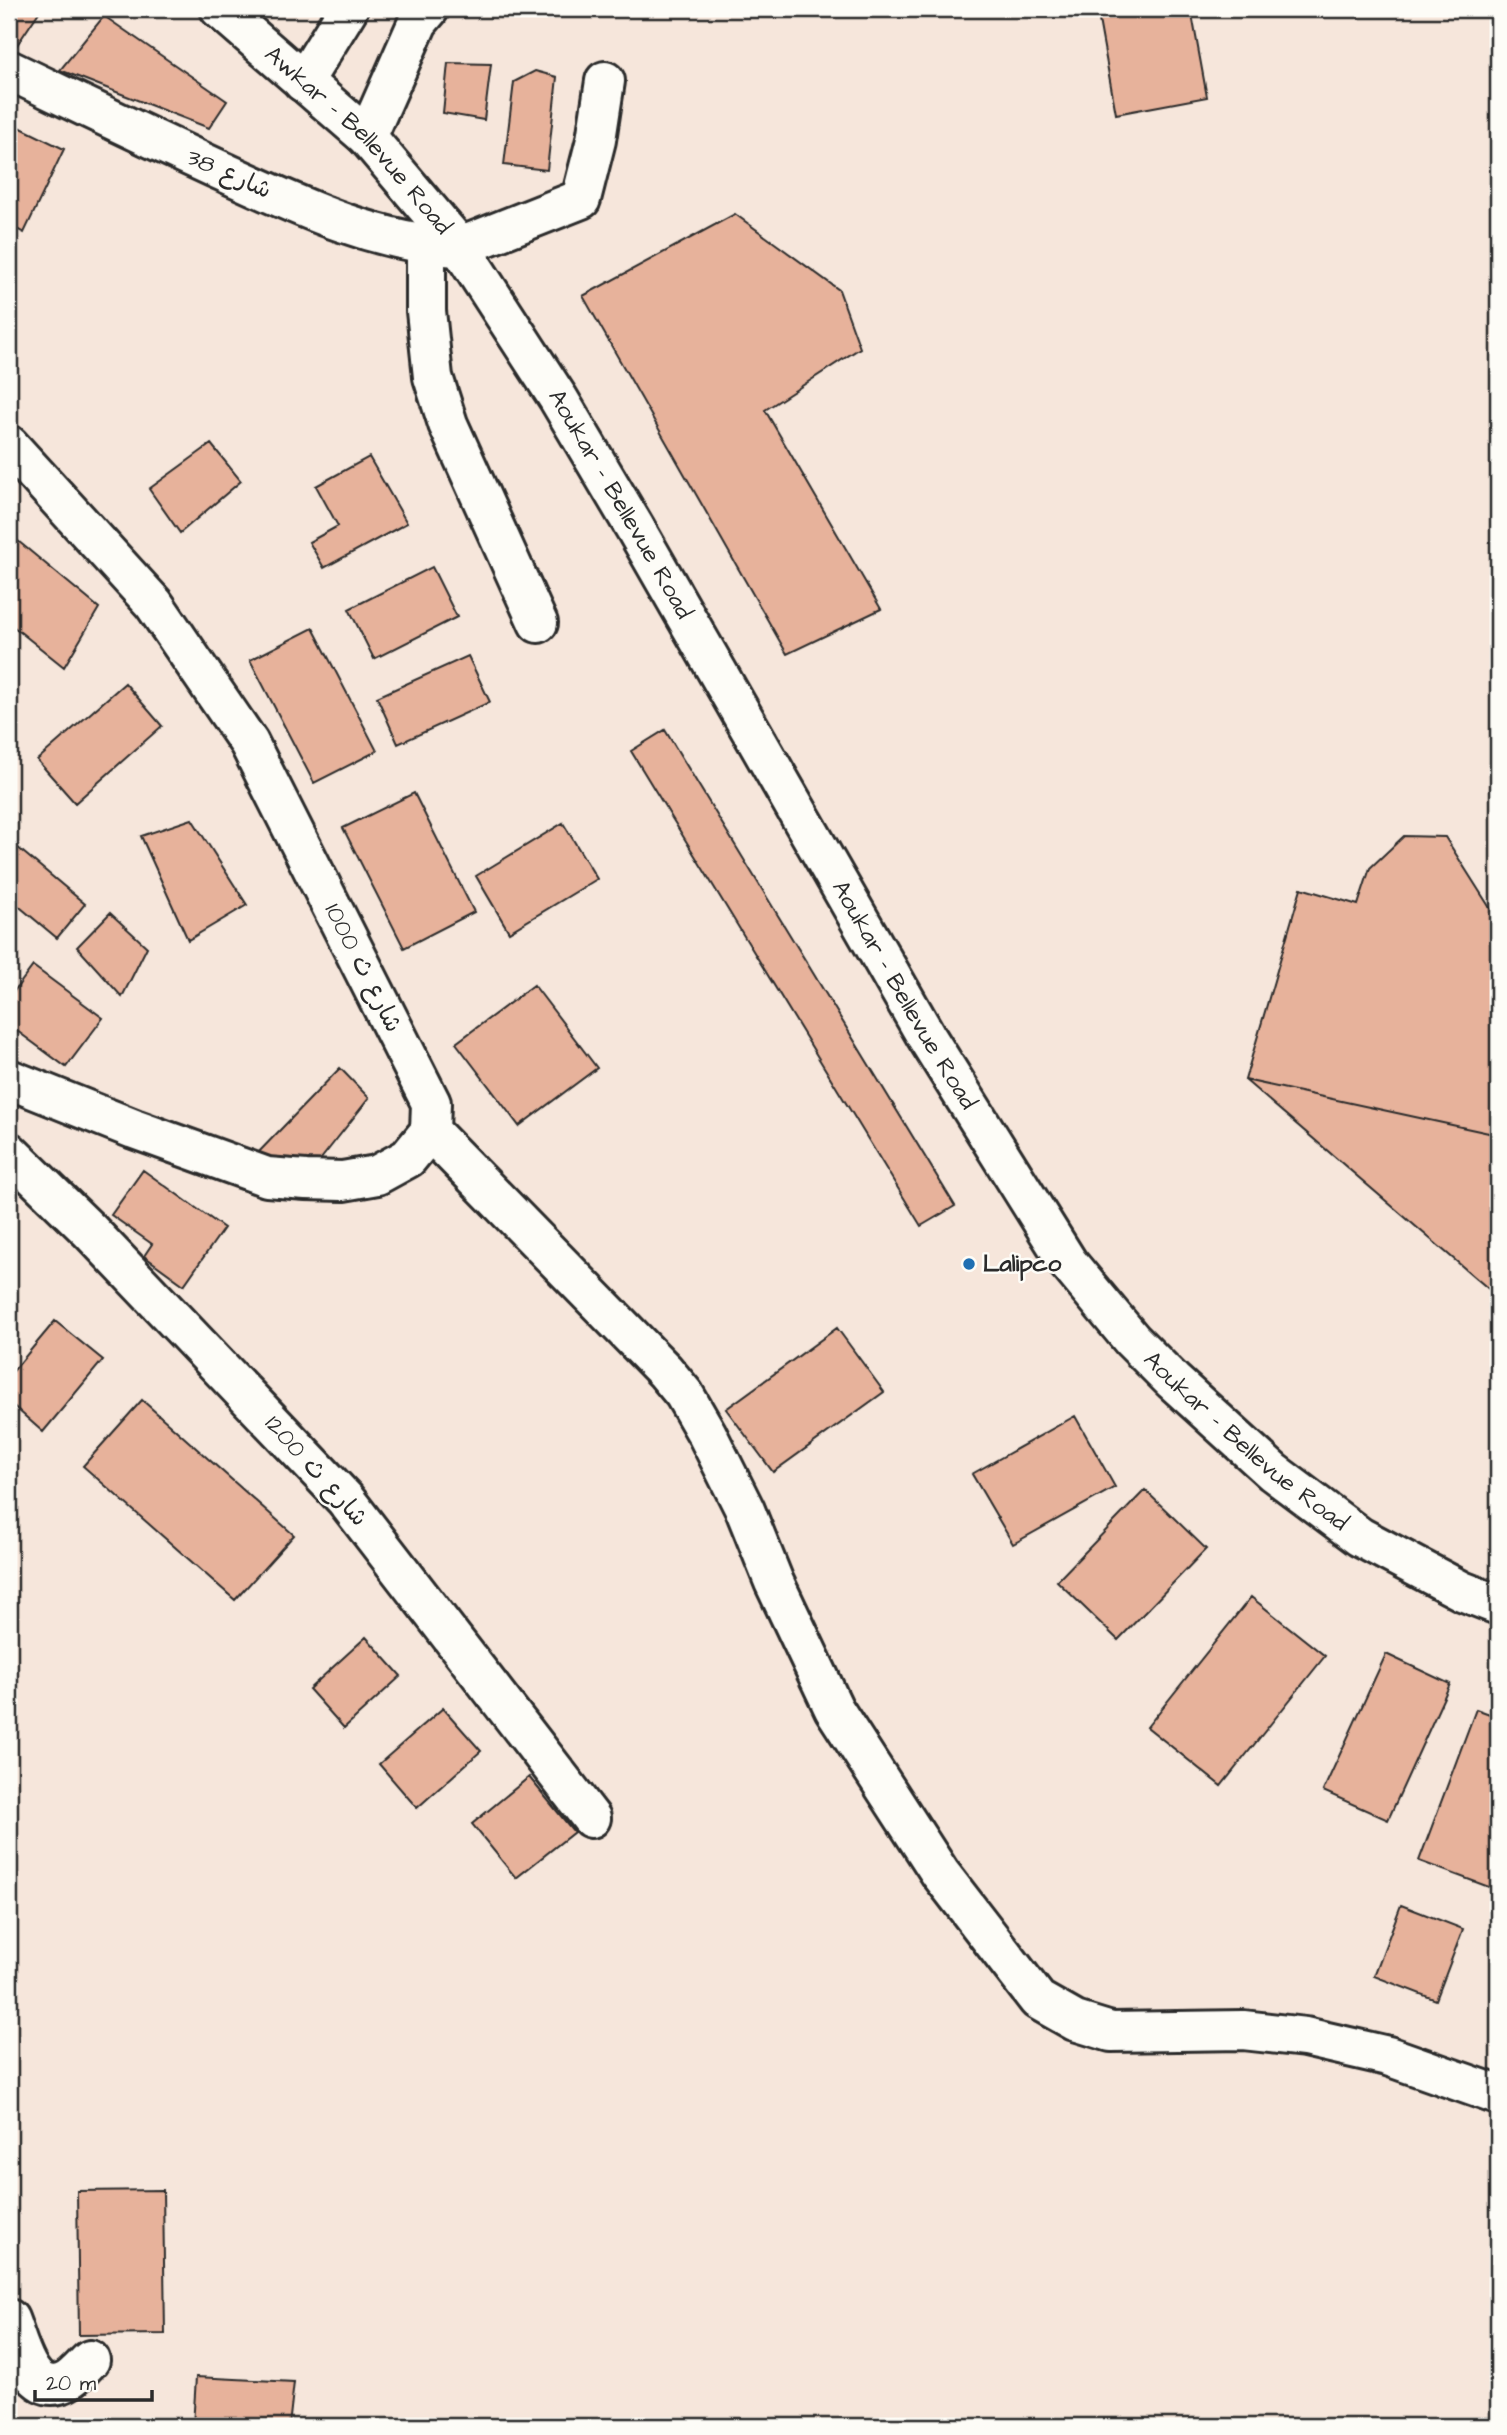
<svg xmlns="http://www.w3.org/2000/svg" width="1507" height="2435" font-family="'Architects Daughter','Playpen Sans Arabic',sans-serif">
  <style>
    .building { fill: #e7b29b; stroke: #2b2b2b; stroke-width: 2 }
    .lines { fill: none; stroke-linecap: round; stroke-linejoin: round }
    .street-casing { stroke: #2b2b2b; stroke-width: 44 }
    .secondary-casing { stroke: #2b2b2b; stroke-width: 44 }
    .street { stroke: #fdfcf7; stroke-width: 38 }
    .secondary { stroke: #fdfcf7; stroke-width: 38 }
    .poi-dot { fill: #1f6fb2; stroke: #fdfcf7; stroke-width: 2.5 }
    .labels { text-anchor: middle; dominant-baseline: central; stroke-width: 5; stroke-linejoin: round; paint-order: stroke }
    .street-label { font-size: 24px; fill: #2b2b2b; stroke: #fdfcf7 }
    .poi-label { font-size: 24px; font-weight: bold; fill: #2b2b2b; stroke: #fdfcf7; text-anchor: start }
  </style>
  <rect width="100%" height="100%" fill="#f6e6db"/>
  <filter id="ink" filterUnits="userSpaceOnUse"><feTurbulence type="fractalNoise" baseFrequency=".0143" numOctaves="2"/><feDisplacementMap in="SourceGraphic" scale="14" xChannelSelector="R" yChannelSelector="G"/><feConvolveMatrix kernelMatrix="1 2 1 2 8 2 1 2 1" color-interpolation-filters="sRGB"/></filter>
  <g filter="url(#ink)">
    <path class="building" d="M9,9H41L9,57Z
      M1097,9H1191L1207,97L1116,114Z
      M104,16L227,101L209,128L60,70Z
      M448,63L491,64L484,120L443,113Z
      M535,71L557,77L547,170L504,165L514,82Z
      M9,122L64,149L24,233L9,225Z
      M735,214L839,290L860,348L765,410L881,609L787,654L583,296Z
      M211,444L241,481L180,533L149,489Z
      M369,457L407,523L324,568L309,542L338,526L316,486Z
      M18,541L99,608L64,667L9,623V558Z
      M432,567L457,617L374,659L349,609Z
      M313,628L377,751L314,783L250,660Z
      M468,656L490,702L398,744L377,697Z
      M125,683L162,726L75,803L37,760Z
      M665,730L955,1206L921,1226L631,751Z
      M414,793L474,912L404,948L343,828Z
      M192,819L247,905L188,940L141,836Z
      M563,823L597,879L509,932L476,876Z
      M1404,836L1445,837L1497,919L1498,1135L1245,1080L1301,888L1358,905L1370,868Z
      M17,847L85,904L57,938L9,898V856Z
      M110,913L147,947L122,997L77,947Z
      M33,966L103,1018L66,1067L9,1025V998Z
      M534,985L597,1068L519,1126L456,1043Z
      M340,1068L369,1098L313,1169L255,1156Z
      M1245,1080L1498,1135V1297Z
      M143,1170L224,1228L184,1285L144,1256L152,1244L111,1215Z
      M55,1321L103,1360L43,1432L9,1402V1376Z
      M837,1328L884,1392L773,1472L726,1409Z
      M142,1400L294,1535L235,1600L83,1466Z
      M1075,1416L1115,1487L1013,1544L972,1474Z
      M1145,1490L1206,1549L1118,1640L1057,1581Z
      M1251,1597L1325,1656L1221,1786L1147,1727Z
      M366,1637L401,1676L344,1728L309,1689Z
      M1386,1654L1450,1684L1388,1820L1323,1791Z
      M443,1708L481,1751L417,1808L379,1764Z
      M1476,1709L1498,1717L1497,1890L1419,1861Z
      M529,1777L574,1832L516,1878L472,1824Z
      M1401,1905L1463,1929L1436,2000L1374,1976Z
      M163,2190L165,2334L79,2335L77,2191Z
      M196,2377L294,2382L289,2426H193Z"/>
    <g class="lines">
      <defs>
        <path id="street" d="M303,82L348,9
          M367,137L418,22L429,9
          M426,245V311L433,377L448,424L538,623
          M460,247L581,199L596,140L605,81
          M9,445L154,604L249,743L431,1103L430,1131L408,1158L377,1175L343,1181L306,1180L267,1177L134,1129L9,1079
          M430,1131L665,1371L684,1394L707,1434L745,1510L774,1582L834,1709L940,1873L1038,2000L1075,2021L1111,2032L1243,2030L1305,2037L1388,2056L1498,2095
          M9,1152L90,1231L345,1499L591,1818
          M9,2319C18,2340 28,2393 59,2384C71,2382 82,2367 90,2360"/>
        <g id="secondary">
          <path id="s1" d="M220,9L367,137L460,247L558,398L635,528L926,1036L1068,1263L1132,1340L1173,1381L1273,1472L1360,1537L1462,1591L1498,1605"/>
          <path d="M9,70C80,104 150,138 222,171C298,206 375,243 460,247"/>
        </g>
      </defs>
      <use href="#street" class="street-casing"/>
      <use href="#secondary" class="secondary-casing"/>
      <use href="#street" class="street"/>
      <use href="#secondary" class="secondary"/>
    </g>
  </g>
  <circle class="poi-dot" cx="969" cy="1264" r="7"/>
  <g class="labels">
    <g class="street-label">
      <text stroke="none"><textPath href="#s1" startOffset="191">Awkar - Bellevue Road</textPath></text>
      <text transform="translate(229 174) rotate(24)">شارع 38</text>
      <text stroke="none"><textPath href="#s1" startOffset="642">Aoukar - Bellevue Road</textPath></text>
      <text transform="translate(363 968) rotate(63)">شارع ث 1000</text>
      <text stroke="none"><textPath href="#s1" startOffset="1209">Aoukar - Bellevue Road</textPath></text>
      <text stroke="none"><textPath href="#s1" startOffset="1776">Aoukar - Bellevue Road</textPath></text>
      <text transform="translate(316 1471) rotate(48)">شارع ث 1200</text>
    </g>
    <g class="poi-label">
      <text x="983" y="1264">Lalipco</text>
    </g>
  </g>
  <rect width="1507" height="2435" fill="none" stroke="#fdfcf7" stroke-width="35"/>
  <rect x="18" y="18" width="1472" height="2400" fill="none" stroke="#2b2b2b" stroke-width="2.5" filter="url(#ink)"/>
  <path d="M35 2390v10h117v-10" fill="none" stroke="#2b2b2b" stroke-width="3.5"/>
  <text x="46" y="2390" font-size="21" fill="#2b2b2b" stroke="#fdfcf7" stroke-width="5" paint-order="stroke">20 m</text>
</svg>
